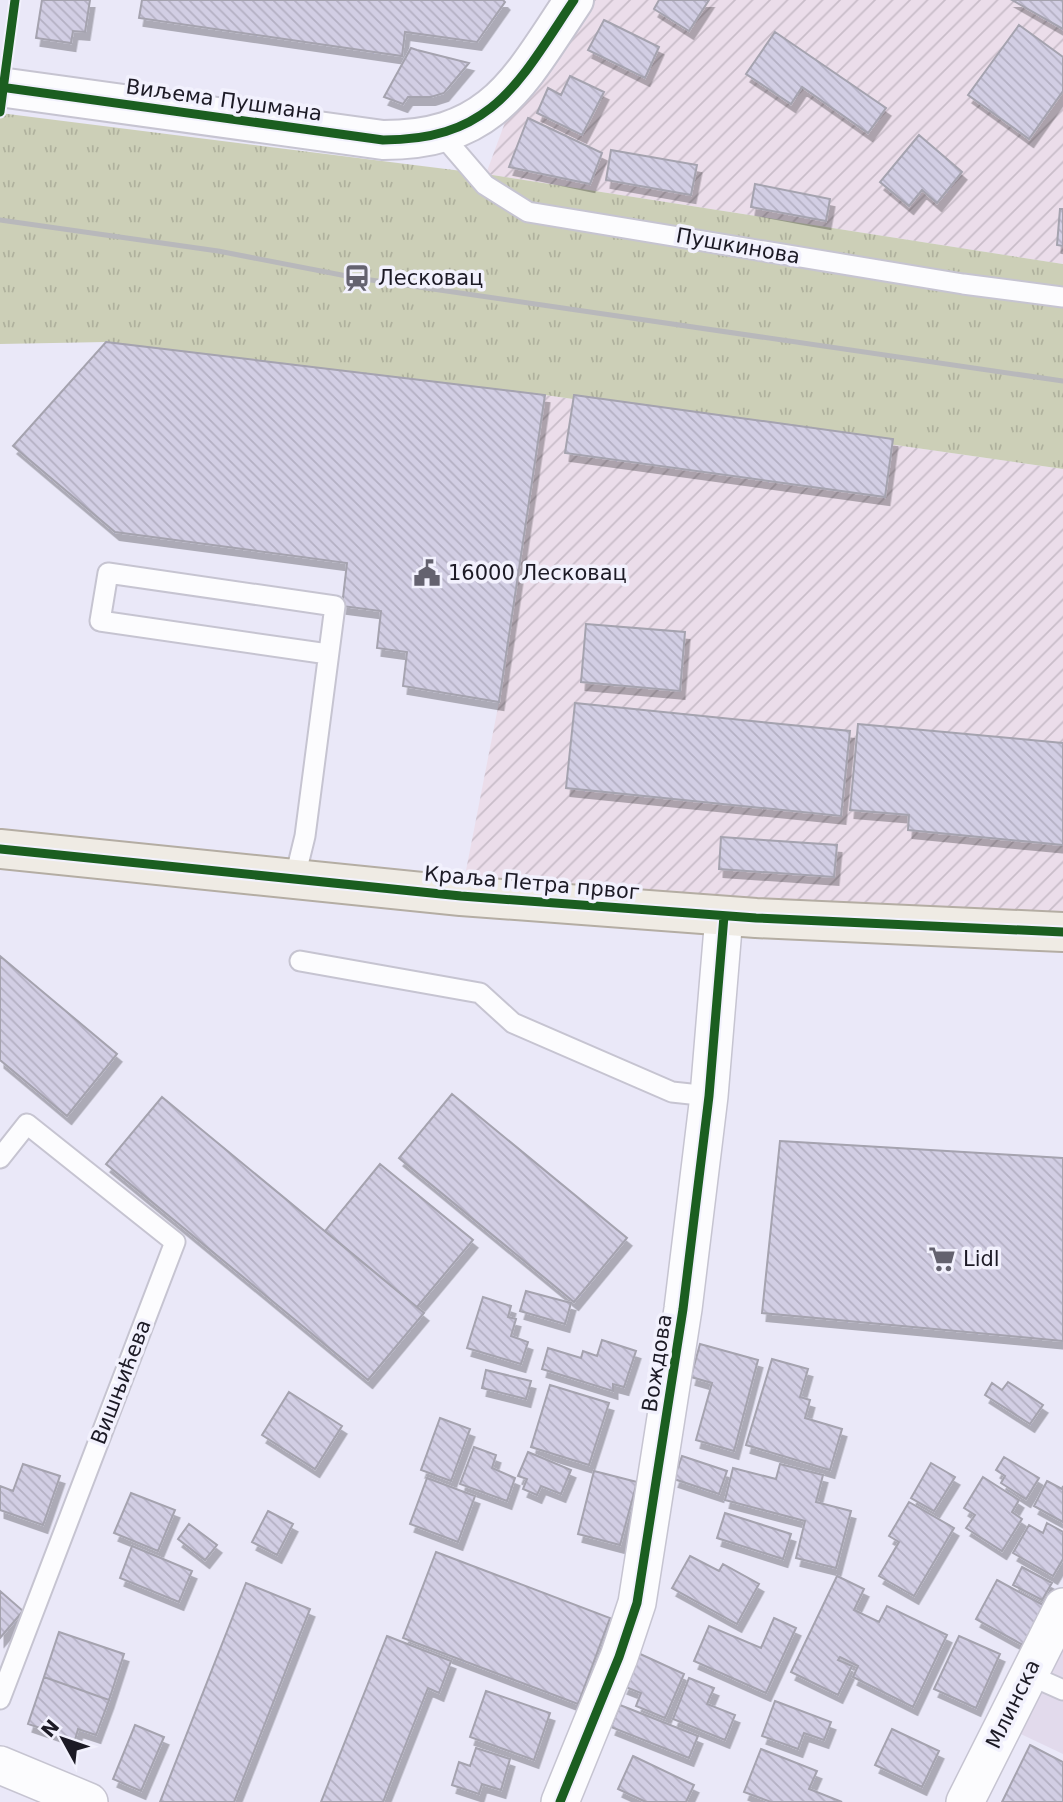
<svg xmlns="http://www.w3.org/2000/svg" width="1063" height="1802" font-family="'DejaVu Sans',sans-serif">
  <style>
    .commercial { fill: #e2daec }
    .industrial { fill: url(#industrial-furrows) }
    .grass { fill: url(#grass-tufts) }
    .building { fill: url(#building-back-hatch); stroke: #a5a3af; stroke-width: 2; filter: url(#shadow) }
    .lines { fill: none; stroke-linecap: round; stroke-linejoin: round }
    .lane-casing { stroke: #c6c4d1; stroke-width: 23 }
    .street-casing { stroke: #c6c4d1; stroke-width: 40 }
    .secondary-casing { stroke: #c6c4d1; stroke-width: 42 }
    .primary-casing { stroke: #b4ada3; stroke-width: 42 }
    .lane { stroke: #fcfcfe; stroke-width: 19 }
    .street { stroke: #fcfcfe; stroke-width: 37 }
    .secondary { stroke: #fcfcfe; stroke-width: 38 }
    .primary { stroke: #efebe4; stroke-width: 38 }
    .rail { stroke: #b8b8bb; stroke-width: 5 }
    .cycleway-casing { stroke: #f2f1fd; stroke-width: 13 }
    .cycleway { stroke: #1b5e20; stroke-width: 9 }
    .labels { text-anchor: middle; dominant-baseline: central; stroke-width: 7; stroke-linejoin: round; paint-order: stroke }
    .street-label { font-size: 21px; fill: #1c1a25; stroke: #f2f1fd }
    .poi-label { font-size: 21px; fill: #1c1a25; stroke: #f2f1fd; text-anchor: start }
  </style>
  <defs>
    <pattern id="industrial-furrows" width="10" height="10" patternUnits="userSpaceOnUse" patternTransform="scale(1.75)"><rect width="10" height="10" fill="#ebddea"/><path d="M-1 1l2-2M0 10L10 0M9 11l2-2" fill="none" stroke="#c9bdc9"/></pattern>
    <pattern id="grass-tufts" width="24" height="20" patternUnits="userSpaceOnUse" patternTransform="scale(1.75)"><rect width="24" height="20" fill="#cccfb7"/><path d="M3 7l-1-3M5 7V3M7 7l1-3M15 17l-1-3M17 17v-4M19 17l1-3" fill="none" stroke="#afb19d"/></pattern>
    <pattern id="building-back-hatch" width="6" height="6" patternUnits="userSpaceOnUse" patternTransform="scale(1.75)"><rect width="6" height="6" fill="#d2cee4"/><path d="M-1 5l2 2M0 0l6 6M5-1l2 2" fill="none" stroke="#b4b0c3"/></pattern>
    <filter id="shadow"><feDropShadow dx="4.5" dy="8" stdDeviation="0" flood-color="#0004"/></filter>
  </defs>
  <rect width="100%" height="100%" fill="#eae8f8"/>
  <path class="commercial" d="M1063,1609V1754L1002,1725Z"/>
  <path class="industrial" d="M574,0H1063V264L486,174L521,79Z
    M545,395L1063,469V933L461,896L499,702Z"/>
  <path class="grass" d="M0,113L486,174L1063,264V469L545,395L106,342L0,344Z"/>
  <path class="building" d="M42,0H90L85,32L73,31L71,43L36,38Z
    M142,0H503L505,2L477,42L405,32L402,56L139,18Z
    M659,0H709L689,31L654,9Z
    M1012,0H1063V29Z
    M604,20L659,47L645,78L588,50Z
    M1019,25L1063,57V91L1029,139L968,95Z
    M775,32L886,108L868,133L802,87L791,104L746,74Z
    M411,48L417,50L469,63L444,93L431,97H408L403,104L384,97Z
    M570,76L604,92L582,135L537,113L548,88L561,95Z
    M528,118L602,153L590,184L509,167Z
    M919,135L962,172L937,203L922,190L909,206L880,182Z
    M611,150L697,165L691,195L606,180Z
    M755,184L830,199L826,221L751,207Z
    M1060,209H1063V246L1057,245Z
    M106,342L545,395L499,702L403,686L407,652L377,648L381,611L342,606L347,563L115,532L13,446Z
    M574,395L893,439L885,497L565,453Z
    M586,624L685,632L680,691L581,682Z
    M575,703L850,731L841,816L566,788Z
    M858,724L1063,743V845L908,830L909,815L850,810Z
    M721,837L837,845L834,877L719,869Z
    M0,956L117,1054L67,1116L0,1060Z
    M452,1094L627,1238L574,1302L399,1158Z
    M162,1097L424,1313L368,1380L106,1164Z
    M780,1141L1063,1158V1341L762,1313Z
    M380,1164L473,1240L417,1307L325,1231Z
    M526,1291L571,1303L565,1324L520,1311Z
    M483,1297L511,1306L508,1317L516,1319L511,1336L528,1342L521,1364L467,1348Z
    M602,1340L636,1351L624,1387L613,1384V1391L542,1369L548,1348L581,1358L583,1351L597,1356Z
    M700,1344L758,1360L734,1451L696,1440L712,1383L691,1377Z
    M772,1359L808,1369L800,1397L810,1400L805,1418L842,1429L830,1470L746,1445Z
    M486,1370L531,1381L526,1399L482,1388Z
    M1008,1382L1043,1405L1030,1424L985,1395L992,1383L1002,1390Z
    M550,1385L609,1403L589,1465L531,1447Z
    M289,1392L342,1426L315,1469L262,1435Z
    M440,1418L470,1429L451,1481L421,1470Z
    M474,1447L496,1455L492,1468L515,1478L507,1501L460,1484Z
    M528,1452L571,1470L561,1494L541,1486L537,1495L523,1489L527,1479L518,1476Z
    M682,1456L727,1471L719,1494L674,1479Z
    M1004,1457L1039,1478L1026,1499L1001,1483L1005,1476L996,1470Z
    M931,1463L955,1477L934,1511L911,1498Z
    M23,1464L60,1476L43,1525L0,1510V1486L13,1491Z
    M780,1464L823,1475L816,1502L851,1511L836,1568L796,1558L805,1521L725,1500L733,1468L776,1479Z
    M594,1471L637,1482L620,1545L578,1534Z
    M983,1477L1019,1500L1012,1512L1022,1519L1002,1551L966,1528L975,1515L964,1508Z
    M427,1478L475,1496L458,1542L410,1524Z
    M1047,1481L1062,1489L1063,1486V1522L1034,1506Z
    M131,1493L175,1510L158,1551L114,1533Z
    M909,1502L954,1528L914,1596L879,1576L899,1542L889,1536Z
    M268,1511L293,1524L277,1555L252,1542Z
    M725,1513L791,1534L783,1559L717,1538Z
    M1047,1523L1063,1532V1559L1053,1576L1013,1553L1029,1525L1043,1533Z
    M189,1524L217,1545L205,1560L178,1539Z
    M132,1546L192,1571L179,1602L120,1578Z
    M436,1552L610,1618L578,1704L403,1638Z
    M690,1556L719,1571L723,1564L759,1584L737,1624L672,1588Z
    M1022,1567L1052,1583L1042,1600L1013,1585Z
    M837,1576L864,1589L854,1610L879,1622L887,1606L947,1635L913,1707L853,1677L858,1666L840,1657L838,1660L852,1666L838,1695L791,1672Z
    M997,1580L1045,1606L1023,1645L976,1619Z
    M246,1583L310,1609L234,1802H160Z
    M0,1591L23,1611L0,1638Z
    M774,1618L796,1628L766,1693L694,1661L709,1626L761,1648Z
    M59,1632L124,1654L109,1700L44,1677Z
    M387,1636L451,1661L439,1693L428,1688L383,1802H321Z
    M959,1636L1000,1654L976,1708L934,1689Z
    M638,1653L684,1674L665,1718L636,1706L641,1693L623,1686Z
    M44,1677L109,1700L96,1735L78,1729L75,1740L28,1724Z
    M689,1678L714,1688L707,1704L735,1715L725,1740L673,1719Z
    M486,1691L550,1713L534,1760L470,1737Z
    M775,1701L831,1722L824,1740L804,1733L798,1749L762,1736Z
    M620,1705L698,1736L689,1758L611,1727Z
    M135,1725L164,1737L141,1791L113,1779Z
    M892,1729L939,1751L922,1787L875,1765Z
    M1030,1745L1063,1762V1802H1002Z
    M476,1748L510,1759L501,1790L482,1784L479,1794L452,1785L459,1762L470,1766Z
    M761,1749L817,1771L809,1789L842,1802H771L744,1792Z
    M633,1756L694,1785L686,1802H646L618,1789Z"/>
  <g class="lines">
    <defs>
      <path id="lane" d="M442,135L485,185L528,212L963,284L1063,297
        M295,877L305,836L335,606L108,573L100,621L328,654
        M300,961L480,993L513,1023L672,1092L709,1096
        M0,1158L27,1124L175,1242L0,1699
        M1027,1674L1063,1690"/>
      <path id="street" d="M0,1765L89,1802
        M560,1802L619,1657L637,1603L683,1309L709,1096L724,916
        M965,1802L1063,1607"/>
      <path id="secondary" d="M0,87L383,140C493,140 519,82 574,0"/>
      <path id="primary" d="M0,849L461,896L756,918L1063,932"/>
    </defs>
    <use href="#lane" class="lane-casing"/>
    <use href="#street" class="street-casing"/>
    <use href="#secondary" class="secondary-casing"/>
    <use href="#primary" class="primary-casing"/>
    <use href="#lane" class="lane"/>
    <use href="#street" class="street"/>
    <use href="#secondary" class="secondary"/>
    <use href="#primary" class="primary"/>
    <path class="rail" d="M0,220L218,251L357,278L1063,381"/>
    <defs>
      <path id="cycleway" d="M0,87L383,140C493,140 519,82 574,0
        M0,112L15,0
        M0,849L461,896L756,918L1063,932
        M560,1802L619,1657L637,1603L683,1309L709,1096L724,916"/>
    </defs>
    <use href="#cycleway" class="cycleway-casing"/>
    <use href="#cycleway" class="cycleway"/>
  </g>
  <defs>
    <symbol id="station-bare" viewBox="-9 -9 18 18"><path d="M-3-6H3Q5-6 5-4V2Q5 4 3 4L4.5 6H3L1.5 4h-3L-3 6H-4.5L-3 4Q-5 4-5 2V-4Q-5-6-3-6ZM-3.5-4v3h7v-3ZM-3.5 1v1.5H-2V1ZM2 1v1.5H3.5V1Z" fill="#64626f" stroke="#f2f1fd" stroke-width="2.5" paint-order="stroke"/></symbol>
    <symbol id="civic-bare" viewBox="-9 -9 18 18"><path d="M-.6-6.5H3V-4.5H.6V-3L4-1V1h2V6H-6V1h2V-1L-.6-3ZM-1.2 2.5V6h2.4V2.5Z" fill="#64626f" stroke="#f2f1fd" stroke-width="2.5" paint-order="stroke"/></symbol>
    <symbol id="supermarket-bare" viewBox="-9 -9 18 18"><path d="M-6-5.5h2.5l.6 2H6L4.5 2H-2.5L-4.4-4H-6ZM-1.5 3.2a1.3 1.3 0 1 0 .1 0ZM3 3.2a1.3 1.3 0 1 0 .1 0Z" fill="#64626f" stroke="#f2f1fd" stroke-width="2.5" paint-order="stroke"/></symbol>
  </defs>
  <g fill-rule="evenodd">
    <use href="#station-bare" x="338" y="259" width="38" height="38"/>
    <use href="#civic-bare" x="408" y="554" width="38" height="38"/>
    <use href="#supermarket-bare" x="923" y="1240" width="38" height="38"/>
  </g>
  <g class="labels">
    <g class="street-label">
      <text transform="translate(224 100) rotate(8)">Виљема Пушмана</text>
      <text transform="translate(738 246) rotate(10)">Пушкинова</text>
      <text transform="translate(532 883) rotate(5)">Краља Петра првог</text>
      <text transform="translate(657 1363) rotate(-81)">Вождова</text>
      <text transform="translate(121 1382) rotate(-69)">Вишњићева</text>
      <text transform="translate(1013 1704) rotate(-64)">Млинска</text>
    </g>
    <g class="poi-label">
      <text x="378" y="278">Лесковац</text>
      <text x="448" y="573">16000 Лесковац</text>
      <text x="963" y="1259">Lidl</text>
    </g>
  </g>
  <g transform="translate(63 1739) rotate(310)" stroke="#f2f1fd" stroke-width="5" paint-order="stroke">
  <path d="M0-5L12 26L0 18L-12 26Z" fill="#1c1a25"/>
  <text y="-10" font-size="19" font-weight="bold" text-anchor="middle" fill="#1c1a25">N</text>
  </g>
</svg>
